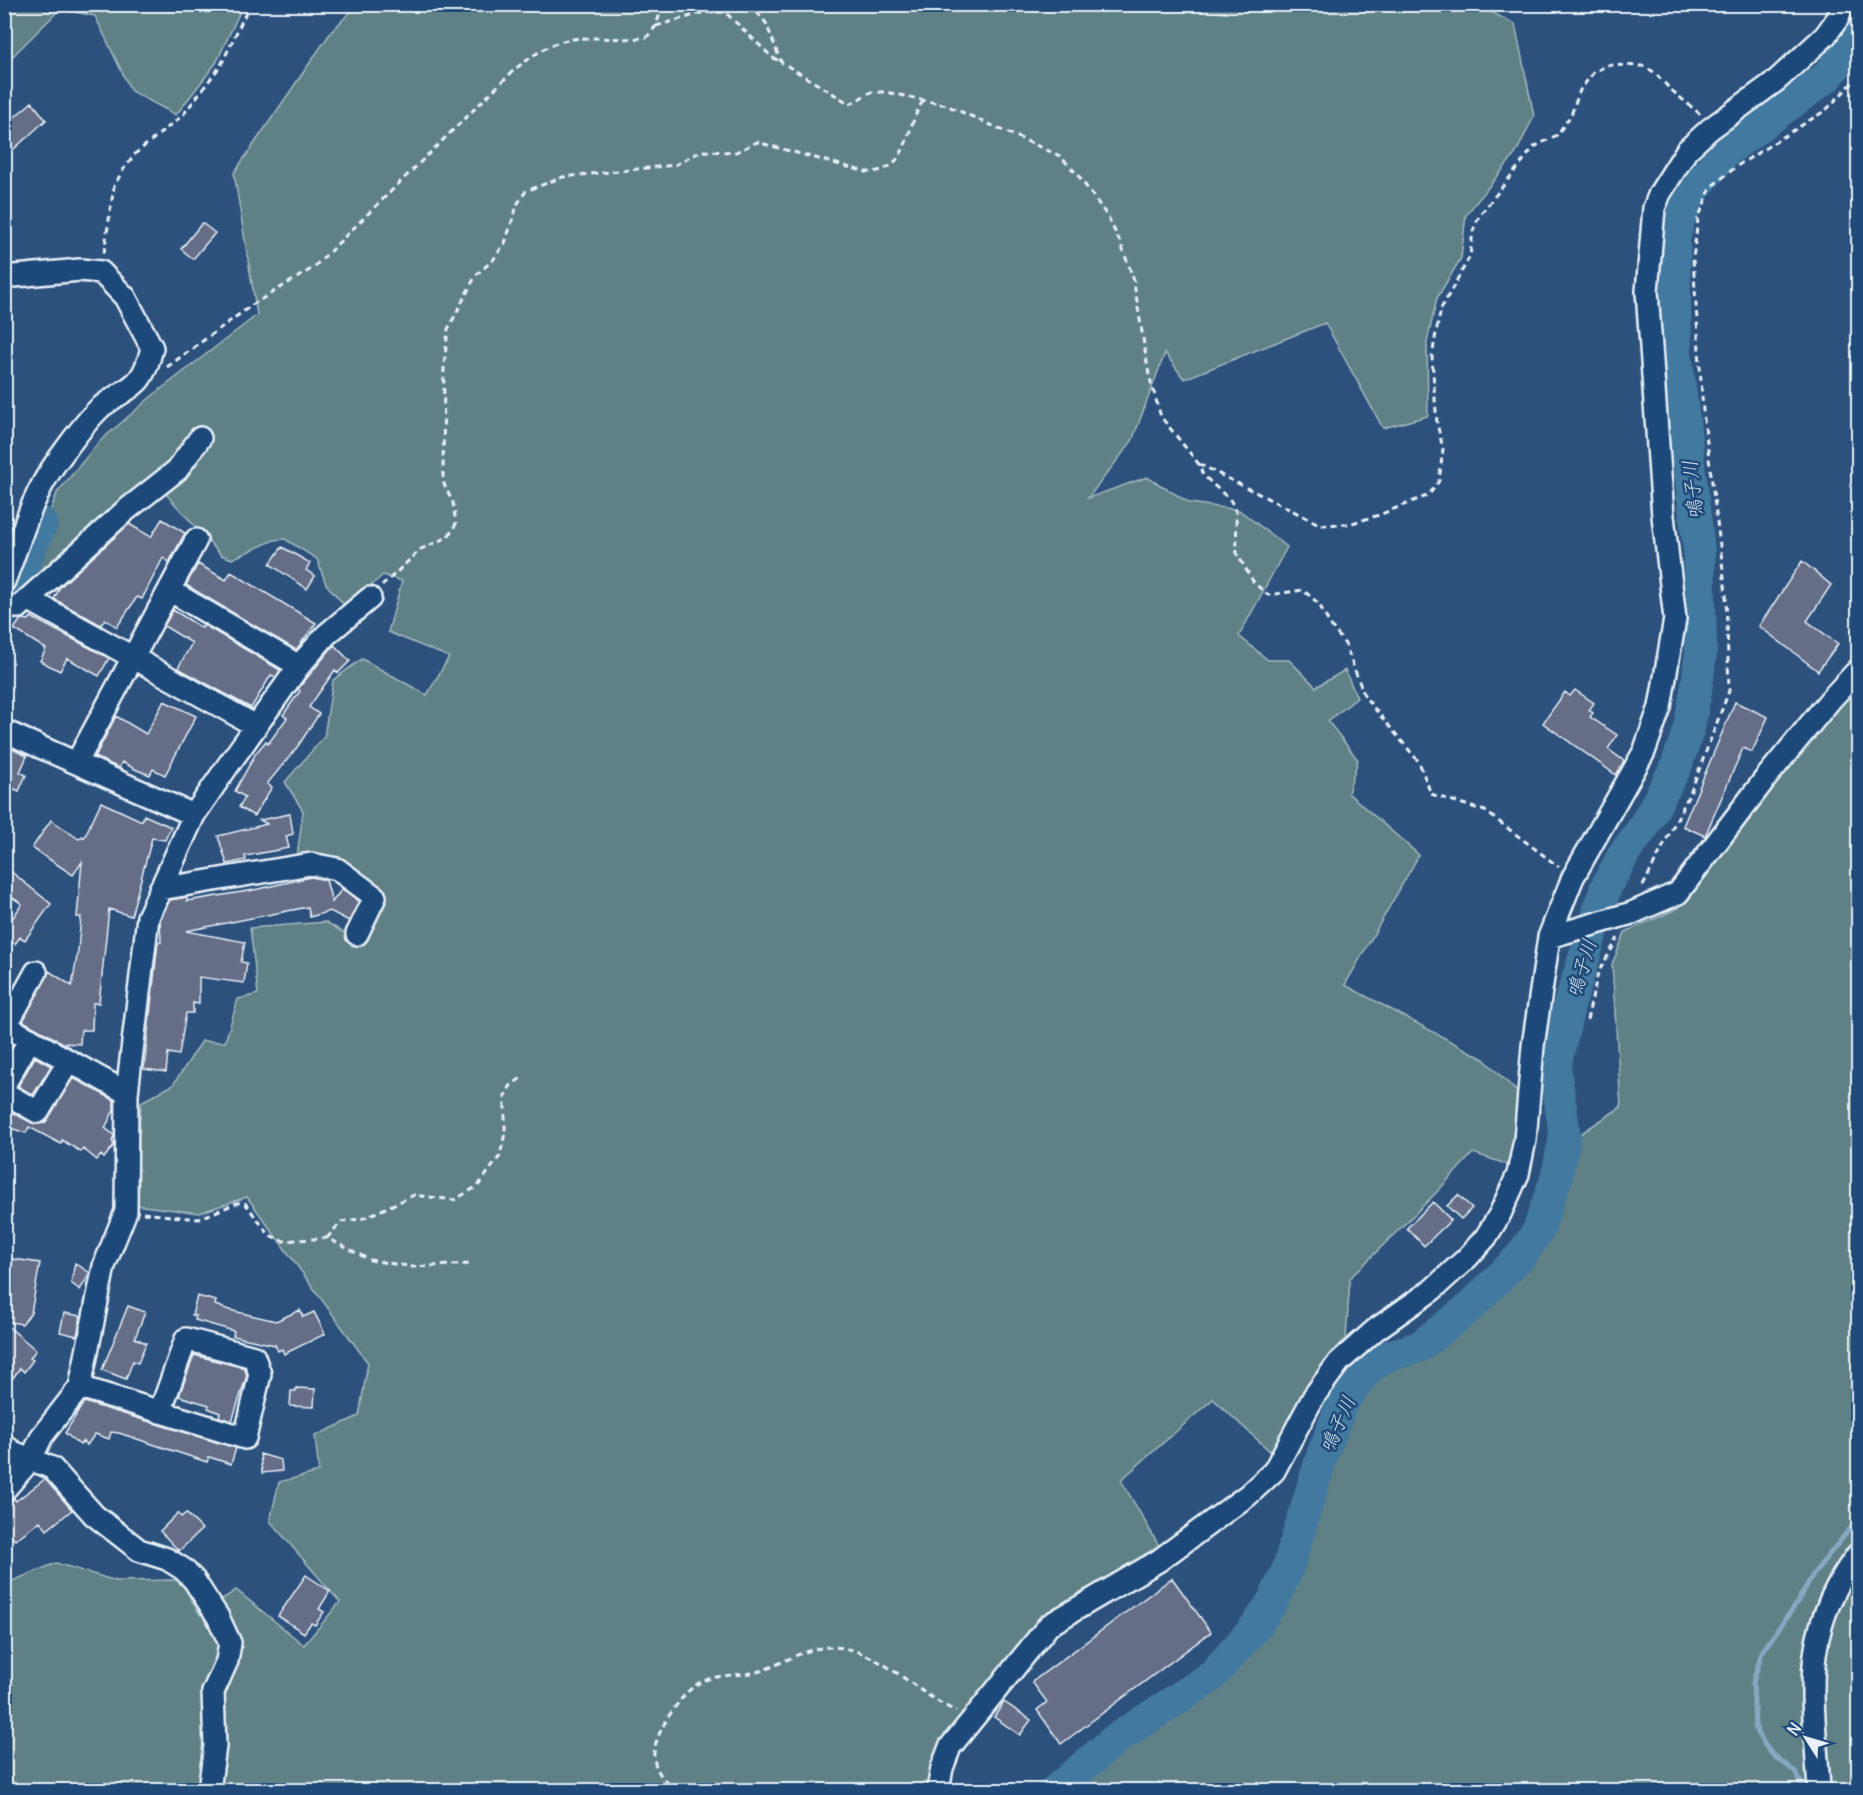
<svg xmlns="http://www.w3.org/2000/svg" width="1863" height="1795" font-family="Delius,'Klee One',sans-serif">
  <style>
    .green { fill: #5f8186; stroke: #a4b9bf; stroke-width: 1.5 }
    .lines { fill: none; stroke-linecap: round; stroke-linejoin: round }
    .stream { stroke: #85a9c3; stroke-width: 5 }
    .river { stroke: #4379a0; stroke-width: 32 }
    .building { fill: #656d87; stroke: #e8f1f8; stroke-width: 1.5 }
    .street-casing { stroke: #e8f1f8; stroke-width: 26 }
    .path { stroke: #e8f1f8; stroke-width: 3; stroke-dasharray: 6 4.5; stroke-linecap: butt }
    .street { stroke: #1f4a7a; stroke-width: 21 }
    .labels { text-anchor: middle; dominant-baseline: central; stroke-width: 5; stroke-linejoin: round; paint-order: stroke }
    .water-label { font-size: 20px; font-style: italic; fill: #cfdfeb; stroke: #1f4a7a }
  </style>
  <rect width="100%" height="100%" fill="#2d517d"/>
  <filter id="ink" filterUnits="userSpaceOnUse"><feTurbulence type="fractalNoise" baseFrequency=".0167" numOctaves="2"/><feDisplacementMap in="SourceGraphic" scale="12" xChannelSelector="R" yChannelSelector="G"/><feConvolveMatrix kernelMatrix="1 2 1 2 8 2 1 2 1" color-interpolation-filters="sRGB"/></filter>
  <g filter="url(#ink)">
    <path class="green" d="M5,4H243V5L216,63L176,115L131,91L95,16L60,9L10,59L5,62Z
      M358,4H1475L1515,24L1534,116L1516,153L1466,215L1461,258L1437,298L1427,342L1428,416L1383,428L1325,323L1184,379L1165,353L1132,441L1088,498L1147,477L1190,503L1239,510L1287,547L1239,636L1268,660H1289L1316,687L1345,670L1357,698L1328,721L1358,760L1348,793L1419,855L1345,985L1484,1059L1522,1097L1516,1142L1509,1165L1473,1153L1433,1196L1350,1278L1346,1338L1301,1404L1273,1454L1213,1399L1121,1480L1162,1551L1038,1622L937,1747L927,1790H5V1584L56,1563L116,1581L180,1580L200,1615L236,1590L304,1645L340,1602L270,1521L279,1482L319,1472L315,1436L359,1416L368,1363L247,1197L199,1213L135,1205L141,1102L173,1085L202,1041L225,1042L238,999L258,994L250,928L326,922L359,942L386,891L340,858L297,857L303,811L285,782L324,737L333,680L362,659L427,695L449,657L388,632L402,581L383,575L346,607L326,584L317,559L285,539L274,540L232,559L221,555L156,483L35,584L24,580L57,493L99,442L152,396L257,315L234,173L331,32Z
      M1858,680V1537C1847,1551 1835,1566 1826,1582C1790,1647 1805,1720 1808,1790H1073C1090,1776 1107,1759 1125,1747C1155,1726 1188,1710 1217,1688C1237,1672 1270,1629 1283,1607C1320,1542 1321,1450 1365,1391C1388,1361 1410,1368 1438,1349C1476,1323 1527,1277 1549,1236C1565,1206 1570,1169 1577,1136L1621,1107L1612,964L1625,932L1679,908L1835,703Z
      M1858,1573V1790H1831C1827,1708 1810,1648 1858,1573Z"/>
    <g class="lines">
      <path class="stream" d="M1802,1790C1800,1770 1787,1767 1773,1755C1765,1748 1759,1735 1755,1726L1753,1683L1762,1652L1798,1601L1814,1573L1858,1519"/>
      <path class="river" d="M4,610L42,523
        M1056,1790L1116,1739L1211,1677L1257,1625L1273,1601L1287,1571L1322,1456L1341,1406L1355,1385L1370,1368L1385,1357L1419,1347L1469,1308L1520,1257L1538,1231L1557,1176L1565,1136L1555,1068L1569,1006L1606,887L1625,852L1643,828L1676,767L1689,728L1697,685L1701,652L1699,550L1676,352L1674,241L1679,219L1696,187L1726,151L1828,76L1858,35"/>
    </g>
    <path class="building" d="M32,102L46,120L4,158V126Z
      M202,223L215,233L193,259L181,249Z
      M162,519L185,533L169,562L163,558L142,599L137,597L117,627L105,619L101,625L54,599L60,587L129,524L151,537Z
      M282,547L310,563L306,570L315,576L307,589L270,564Z
      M1802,561L1831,585L1807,621L1838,644L1818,671L1759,626Z
      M198,564L226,580L231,572L316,623L296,650L186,585Z
      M173,610L202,628L204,625L280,670L276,677L271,675L251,708L178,668L192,643L164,626Z
      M31,617L109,658L99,676L67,658L60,671L40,661L46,649L14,629L21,619L29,620Z
      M334,645L350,661L338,673L335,670L309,707L319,714L298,746L267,784L272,787L254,816L239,807L245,797L235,791L256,753L266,741L268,744L287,718L283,715L300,691L298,689Z
      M1575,690L1594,703L1589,710L1593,713L1590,717L1617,735L1608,749L1624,761L1616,775L1543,723L1565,692L1570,696Z
      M164,701L196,716L165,775L153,769L150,775L137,770L122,762L119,768L95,757L116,716L146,734Z
      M1735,702L1768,717L1752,752L1743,748L1705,836L1683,826Z
      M4,745L27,756L20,772L26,775L19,791L12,788L4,804Z
      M101,802L142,821L144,815L171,827L165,840L152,838L131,916L109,909L99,1003H93L92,1030H81L80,1044L63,1043L23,1021L49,971L72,986L78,950L81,917H77L82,862L73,875L32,848L51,820L79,839L82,836L84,838Z
      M290,814L293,834L286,836L289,848L245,856L246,860L227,864L218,836L267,824L260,820Z
      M4,866L51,904L25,940L20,937L15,944L4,937V931L22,904L4,892Z
      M311,877L326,880L332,902L342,889L359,901L349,921L330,911L310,917L308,907L186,931L245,942L241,962L247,963L244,983L199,977V1004L193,1003V1013H186L179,1055L168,1053L166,1072L144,1069L158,942H161L160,920L170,900L187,897V901L254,890Z
      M35,1057L51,1066L33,1095L18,1086Z
      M73,1078L114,1100V1110L105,1128L114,1135L112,1141L114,1145L104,1158L101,1155L97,1160L83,1149L81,1152L62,1140L61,1144L29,1127L26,1133L4,1126V1108L32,1123H45Z
      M1458,1195L1472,1208L1461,1219L1447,1206Z
      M1433,1202L1451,1220L1424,1246L1407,1228Z
      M13,1259L40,1263L31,1313L22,1324L4,1321Z
      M75,1263L90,1273L80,1290L71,1283Z
      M197,1296L216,1301L215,1305L229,1310L276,1321L300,1310L303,1317L314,1312L325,1334L284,1354L282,1349L278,1351L275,1345L233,1336L234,1331L195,1320L196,1316L192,1315Z
      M128,1306L145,1312L135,1338L146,1343L138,1363L133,1361L126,1379L102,1370Z
      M64,1313L81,1316L77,1336L60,1332Z
      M4,1323L36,1350L30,1358L33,1360L24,1372L20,1368L13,1378L4,1371Z
      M194,1355L244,1368L247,1375L232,1421L219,1417L220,1413L208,1408L209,1405L179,1396Z
      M296,1388L315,1389L314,1407L290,1406L291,1391H296Z
      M84,1402L236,1448L231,1464L209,1457L207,1462L119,1433L111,1432L109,1439L95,1434L87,1445L83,1441L80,1445L65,1433Z
      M260,1454L281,1460L282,1471L262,1473Z
      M45,1479L72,1510L47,1530L40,1521L15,1540L10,1535L4,1539V1506L14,1498L16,1501Z
      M178,1513L181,1517L186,1513L202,1529L179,1551L160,1531Z
      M306,1575L330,1591L319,1609L324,1612L315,1625L311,1623L304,1633L278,1616Z
      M1172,1578L1211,1632L1061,1744L1037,1710L1047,1702L1032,1682Z
      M1004,1702L1031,1720L1020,1735L994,1717Z"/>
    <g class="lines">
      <defs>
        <path id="street" d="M4,277L80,270L101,272L125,297L152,348C142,390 131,384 101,407C86,420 67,448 55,464C30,499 20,542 4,581
          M169,590L299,666
          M28,599L256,726
          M4,607H19L125,511L177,470L200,438
          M4,731L194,815
          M77,762L196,540
          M160,889L311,864L337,869L375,897L357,934
          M1549,937L1632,913L1678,893L1765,779L1831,699L1858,670
          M4,1025L127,1093
          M6,1026L36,972
          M4,1085L30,1039
          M4,1093L38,1112L69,1061
          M80,1387L245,1438L260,1374L254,1357L186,1339L160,1412
          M4,1445L13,1452L52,1468L94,1515L139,1550L167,1559L183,1569L194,1580L218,1617L230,1643L227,1661L213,1692L215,1746L209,1790
          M4,1490L31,1459L42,1436L80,1387L104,1266L126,1211L127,1093L148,917L194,815L229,764L299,666L326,635L370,598
          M938,1790L942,1768L950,1747L1049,1625L1158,1561L1248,1495L1274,1471L1314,1396L1339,1362L1375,1330L1432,1290L1467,1258L1486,1237L1500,1214L1518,1174L1525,1140L1533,1046L1549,937L1573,877L1644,752L1660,707L1675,619L1663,516L1647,291L1654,208L1660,193L1687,150L1710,129L1777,80L1825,36L1838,18L1843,4
          M1819,1790C1814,1698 1797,1635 1858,1554"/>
      </defs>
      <use href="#street" class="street-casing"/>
      <path class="path" d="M750,4L766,23L781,62L850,104L871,92H886L946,105L1060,156L1078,175L1108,217L1120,242L1133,277L1149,375L1161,417L1198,463L1203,475L1231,501L1236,512L1237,554L1254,583L1268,595L1303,590L1319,604L1329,623L1345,644L1365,697L1419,762L1431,794L1485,811L1559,867
        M656,26L702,13L725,12L773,58L780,61
        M104,253L114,186L123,170L136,153L183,115L221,65L250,4
        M167,367L252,305L313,268L515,69C530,58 545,46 563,41C590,34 620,42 647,37L656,26L663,4
        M1199,464L1321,525L1349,524L1379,515L1429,495L1439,481L1443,449L1437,423L1434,387L1432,357L1436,333L1441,309L1470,256L1473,231L1479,216L1534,147L1557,135L1571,115L1580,90L1593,73L1607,65L1643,66L1654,72L1670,89L1700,114
        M382,586L421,549L448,537L456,524L453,503L443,482L444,366L448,329L476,275L493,260L505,243L518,203L526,191L563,177L675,165L701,151L736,152L757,142L866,172C910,173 904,129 923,101
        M1643,886L1691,791L1729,691L1726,593L1703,411L1693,259L1698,219L1711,187L1737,166L1826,110L1858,77
        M1587,1020L1598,973L1618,938
        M143,1213L198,1219L237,1203H245L269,1235L283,1241L327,1238L370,1260L413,1267L471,1264
        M327,1238L341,1222L364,1218L414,1195L454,1200L478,1186L500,1156L505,1133V1096L511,1085L523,1077
        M676,1790C665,1782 655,1771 654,1757C652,1737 678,1699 693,1687C713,1671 741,1678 763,1670C786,1662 806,1647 832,1647C880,1648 916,1694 956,1711"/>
      <use href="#street" class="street"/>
    </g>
  </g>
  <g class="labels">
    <g class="water-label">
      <text transform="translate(1692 490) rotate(-96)">鳴子川</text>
      <text transform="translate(1581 968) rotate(-73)">鳴子川</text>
      <text transform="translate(1337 1424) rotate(-66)">鳴子川</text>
    </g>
  </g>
  <rect width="1863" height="1795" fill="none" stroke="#1f4a7a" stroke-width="24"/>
  <rect x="12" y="12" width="1839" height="1771" fill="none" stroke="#e8f1f8" stroke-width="2" filter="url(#ink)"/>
  <g transform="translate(1806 1738) rotate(307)" stroke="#1f4a7a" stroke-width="4.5" paint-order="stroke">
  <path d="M0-4.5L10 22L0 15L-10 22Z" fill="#e8f1f8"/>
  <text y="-9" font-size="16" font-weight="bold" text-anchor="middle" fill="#e8f1f8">N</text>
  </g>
</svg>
